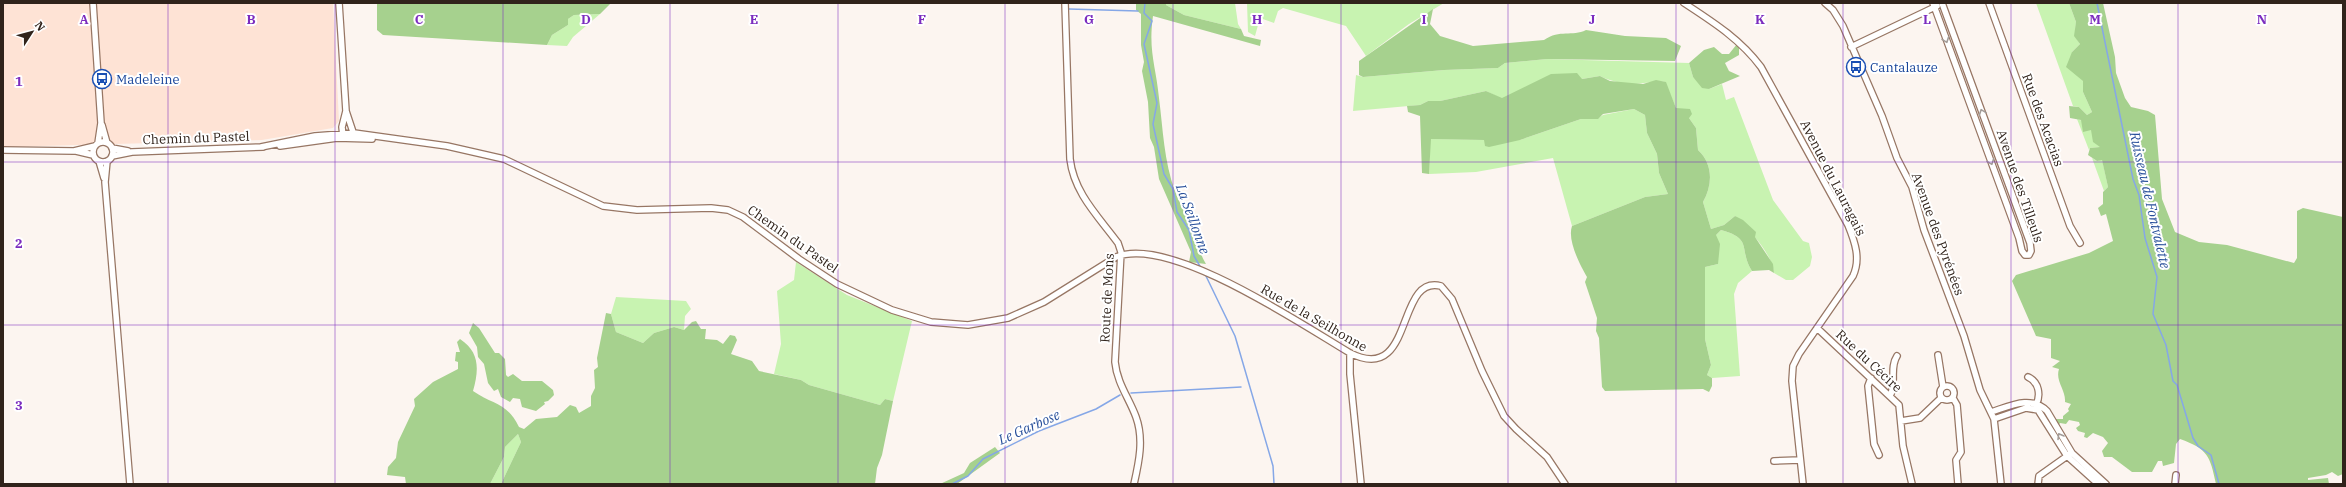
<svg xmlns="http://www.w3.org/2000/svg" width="2346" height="487" font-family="'IBM Plex Serif',serif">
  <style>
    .built { fill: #fee3d5 }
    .green { fill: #c8f3b1 }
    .forest { fill: #a6d18e }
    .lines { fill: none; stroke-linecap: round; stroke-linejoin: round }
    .stream { stroke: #85a7e7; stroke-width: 1.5 }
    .minor-casing { stroke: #977664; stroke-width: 8 }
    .minor { stroke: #fff; stroke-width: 5.5 }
    .oneway { stroke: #a29c98 }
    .grid { fill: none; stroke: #7b2cbf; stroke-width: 1; stroke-opacity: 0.55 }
    .labels { text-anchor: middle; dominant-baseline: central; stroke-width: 4; stroke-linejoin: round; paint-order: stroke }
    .transit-label { font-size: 13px; fill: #164399; stroke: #fff; text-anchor: start }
    .street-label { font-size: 13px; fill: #30231b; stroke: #fff }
    .water-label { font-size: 14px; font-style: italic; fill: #29509b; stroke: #fff }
    .grid-label { font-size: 13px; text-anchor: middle; font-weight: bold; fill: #7b2cbf; stroke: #fff; stroke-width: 4; stroke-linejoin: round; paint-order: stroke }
  </style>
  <rect width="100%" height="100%" fill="#fcf5f0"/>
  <path class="built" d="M3,3H333L339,121L333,128L262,140L3,147Z"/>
  <path class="green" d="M1166,3H1235L1238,24L1241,29L1184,15L1166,5Z
    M1247,3H1444L1409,24L1366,56L1346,26L1283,8L1278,11L1274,23L1260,18L1255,36L1248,32Z
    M2036,3H2069L2076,22L2075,36L2080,44L2072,52L2083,81V92L2092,112L2087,115L2079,107L2073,106Z
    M600,14L573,37L567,46L547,45L552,35L568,25V19L574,15Z
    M1547,59L1689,63L1693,77L1709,89L1722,84L1726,100L1734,97L1773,200L1803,241L1809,243L1812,257L1810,266L1793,280H1786L1774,273C1771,251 1750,232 1735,216L1724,225L1711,229L1703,202C1713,184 1713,164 1698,150L1696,128L1689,118L1676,108L1665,82C1656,80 1653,82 1644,83C1630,86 1612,82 1600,76L1527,88L1502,99L1486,91L1440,101H1428L1420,105L1353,111L1356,75L1363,77L1444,70L1498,68L1505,63Z
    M1634,109L1645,115L1647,133L1657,154L1659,173L1668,194L1645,197L1572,226L1553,158L1476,172L1429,174L1430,139L1520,140L1581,119H1597L1603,115Z
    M2077,119C2089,121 2096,138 2101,147L2090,148L2089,150Z
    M2092,158L2097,161L2102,159L2108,187L2104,191Z
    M1721,230C1754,239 1738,249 1752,271L1738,283L1734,294L1740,376L1712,378L1707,375L1711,365L1705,339V267L1718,264L1716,235Z
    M796,262L847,295L912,321L893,401L885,399L880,405L809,385L801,380L774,374L781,344L777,291L794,280Z
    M616,297L686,301L691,309L685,316L684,330L674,327L654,333L643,343L616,332L611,314Z
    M518,434L521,442L501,484H490L504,457L505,447Z"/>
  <path class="forest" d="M377,3H611L600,14L574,15L568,19V25L552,35L547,45L383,35L377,30Z
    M1136,3H1166V5L1184,15L1241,29L1244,36L1261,40L1260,46L1153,16C1148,51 1156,66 1159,98C1163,129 1164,162 1175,191C1180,205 1188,217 1193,230C1198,242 1199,253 1206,264L1189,262L1191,252L1159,179L1154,147L1150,138L1148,102L1142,71L1144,62L1141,45V14L1136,10Z
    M2069,3H2103L2115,57L2116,73L2125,98L2131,107L2148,111L2155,115L2162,199L2175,232L2199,242L2227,245L2294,263L2297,258V211L2303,208L2343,217V474L2338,476L2332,472L2326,475L2308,478V480L2328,478L2329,484H2216C2210,456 2208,449 2180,439L2176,444L2174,463L2163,466L2162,461H2158L2152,472H2132L2112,457H2104L2102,451L2108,443L2103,437L2093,433L2087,438L2084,437L2085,433L2078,431L2076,428L2080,425L2079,422L2069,420L2066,424L2060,423L2054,432L2047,428L2056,419H2063V416L2069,411L2068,409L2071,404L2065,402C2066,390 2055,381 2059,369L2052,367L2060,361L2051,358V339L2036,336L2012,281L2016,275L2089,253L2113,241L2106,214L2101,216L2098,208L2103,204V192L2108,187L2102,160L2097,161L2088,155L2090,148L2100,147L2093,142L2091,130L2083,132L2081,120L2070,118L2069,106L2079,107L2087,115L2092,112L2083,92V81L2066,67L2072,52L2080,44L2074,36L2076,22Z
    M1433,9L1430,24L1440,36L1473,46L1544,40C1560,29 1572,37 1586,30L1625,36L1666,38L1681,46L1675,61L1547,59L1505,63L1498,68L1444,70L1363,77L1359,75V61Z
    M1737,44L1739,46V55L1725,63L1729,71L1740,76L1709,89L1702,88L1693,77L1689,63L1704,50L1714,47L1722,54H1729Z
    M1577,73L1582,79L1600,76L1610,81L1643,84L1656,80L1666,82L1676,108L1690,109L1692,114L1689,118L1696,128L1698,150C1713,164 1713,184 1703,202L1711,229L1724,225L1735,216L1743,220L1756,232L1755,237L1773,264L1774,273L1769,270L1752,271C1738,249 1754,239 1721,230L1716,235L1720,244L1718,264L1705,267V339L1711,365L1707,375L1712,378V386L1709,392L1703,389L1605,391L1602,387L1599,338L1596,331L1597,318L1585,282L1587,277C1580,265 1567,240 1572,226L1645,197L1668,194L1659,173L1657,154L1647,133L1645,115L1634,109L1603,114L1598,119H1581L1520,140L1489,147L1485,146L1484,140L1431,139L1429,174L1422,173L1420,116L1408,112L1407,106L1420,105L1428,101H1440L1486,91L1502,98L1551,74Z
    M606,313L611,314L616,332L643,343L654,333L674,327L684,330L692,322L696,321L701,329H706L705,339L717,340L723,344L730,335L735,336L737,340L731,354L752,361L759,371L801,380L809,385L880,405L885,399L893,401L882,455L877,468L875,484H501L521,442L518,434L505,447L504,457L490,484H406L405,477L387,475L388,467L396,458L398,442L415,406L414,399L433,382L458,369V362L455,361L456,352H460L457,342L460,339C480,352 479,370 473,391C493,405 507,402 519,427L524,429L536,419L557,417L570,405L576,407L579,413L591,406V396L595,388L594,370L598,367L597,358Z
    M473,323L479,328L495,353H499L505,359L506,375L508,377L513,374L522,381H542L553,390L554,395L548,401L544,402L545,404L536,411L522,407L520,399L513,398L510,402L501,397L498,389L494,391L488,383L484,364L478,357L477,347L469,333Z
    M995,447L1000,453L957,484H940L964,473L970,463Z"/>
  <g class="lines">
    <path class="stream" d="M1145,3L1144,13L1152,21L1144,44L1157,103L1153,124L1164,174L1173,189L1177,212L1189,230L1194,256L1201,268
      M2097,3L2133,179L2139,195L2145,238L2157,277L2153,314L2166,345L2173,381L2177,385L2193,438L2198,446L2211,455L2219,484
      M1069,9L1138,11
      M1205,274L1235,336L1273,466L1274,484
      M1131,393L1241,387
      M952,484L968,476L983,459L1039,431L1096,409L1120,395"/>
    <defs>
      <path id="minor" d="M93,3L101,123L98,143
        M339,3L346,111L342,127L343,136
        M1065,3L1070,159C1074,193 1098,216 1118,243L1121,252L1115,362C1117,383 1129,398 1136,417C1144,439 1139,462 1134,484
        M1684,3C1713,22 1740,39 1761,67L1848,225C1855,242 1861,259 1853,276L1799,354L1793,366L1792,381L1803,484
        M1825,3L1833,10L1843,26L1882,116L1897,158L1912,187L1924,230L1964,336L1980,390L1994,419L2001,484
        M1933,3L2019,238L2022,251L2025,255H2029L2031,251L2030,243L1942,3
        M1989,3L2070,226L2080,243
        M1851,47L1937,6
        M346,111L354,135
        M102,125L107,143
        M93 152a10 10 0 1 1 20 0a10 10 0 1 1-20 0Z
        M280,146L337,138L372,139
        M261,147L315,136L354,133L447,146L504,159L603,206L637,210L711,208L728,210L743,217L799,259L837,284L892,310L931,322L968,325L1008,318L1044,302L1116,257C1170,235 1301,324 1350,353C1415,386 1395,274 1441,286L1452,299L1482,371L1504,416L1516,429L1547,457L1565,484
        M112,148L128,151
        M3,150L74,151L95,146
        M76,151L93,155
        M112,156L132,152L263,147
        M99,161L104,178
        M107,161L105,182L130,484
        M1817,328L1899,405L1903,446L1912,484
        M1350,353V374L1361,484
        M1938,355L1943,387
        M2028,377C2039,382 2041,395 2036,405
        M1871,378L1868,386L1874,444L1879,455
        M1940 393a7 7 0 1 1 14 0a7 7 0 1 1-14 0Z
        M1890,396C1897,383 1889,368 1897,356
        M1953,398L1957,405L1961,452L1956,460L1958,484
        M1991,412C2010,406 2031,395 2047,411L2072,453L2106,484
        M1994,419L2026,408L2038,410L2067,456L2098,484
        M1901,421L1920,418L1941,398
        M1774,461L1800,460
        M2038,484L2039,476L2070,454
        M2175,484L2176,475"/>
    </defs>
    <use href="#minor" class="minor-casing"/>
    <use href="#minor" class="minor"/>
  </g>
  <defs><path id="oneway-chevron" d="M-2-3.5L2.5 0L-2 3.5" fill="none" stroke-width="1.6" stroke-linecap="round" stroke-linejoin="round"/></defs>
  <g class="oneway">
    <use href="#oneway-chevron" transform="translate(1946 40) rotate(70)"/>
    <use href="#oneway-chevron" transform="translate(1982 112) rotate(-110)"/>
    <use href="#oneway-chevron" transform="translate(1991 162) rotate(70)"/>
    <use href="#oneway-chevron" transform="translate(2060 436) rotate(-121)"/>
  </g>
  <path class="grid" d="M168,3V484M335,3V484M503,3V484M670,3V484M838,3V484M1005,3V484M1173,3V484M1341,3V484M1508,3V484M1676,3V484M1843,3V484M2011,3V484M2178,3V484M3,162H2343M3,325H2343"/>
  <defs>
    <symbol id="bus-ring" viewBox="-11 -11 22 22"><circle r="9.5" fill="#fff" stroke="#1a4fb4" stroke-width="1.5"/><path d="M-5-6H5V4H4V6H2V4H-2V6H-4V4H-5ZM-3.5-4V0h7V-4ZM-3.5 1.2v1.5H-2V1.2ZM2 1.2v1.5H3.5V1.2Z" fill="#1a4fb4"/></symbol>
  </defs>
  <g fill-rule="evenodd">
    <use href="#bus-ring" x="1845" y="56" width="22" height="22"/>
    <use href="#bus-ring" x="91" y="68" width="22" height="22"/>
  </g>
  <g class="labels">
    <g class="transit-label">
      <text x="1870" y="67">Cantalauze</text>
      <text x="116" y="79">Madeleine</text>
    </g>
    <g class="street-label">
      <text transform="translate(2043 120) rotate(70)">Rue des Acacias</text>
      <text transform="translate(196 138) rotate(-2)">Chemin du Pastel</text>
      <text transform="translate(1833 178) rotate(63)">Avenue du Lauragais</text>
      <text transform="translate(2020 186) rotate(71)">Avenue des Tilleuls</text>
      <text transform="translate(1938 234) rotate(70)">Avenue des Pyrénées</text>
      <text transform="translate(793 239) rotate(35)">Chemin du Pastel</text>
      <text transform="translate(1107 298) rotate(-87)">Route de Mons</text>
      <text transform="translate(1314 318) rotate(30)">Rue de la Seilhonne</text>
      <text transform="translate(1869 361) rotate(43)">Rue du Cécire</text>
    </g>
    <g class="water-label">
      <text transform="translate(2150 200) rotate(77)">Ruisseau de Fontvalette</text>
      <text transform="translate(1193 219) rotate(70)">La Seillonne</text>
      <text transform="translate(1029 427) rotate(-24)">Le Garbose</text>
    </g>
  </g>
  <g class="grid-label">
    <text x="84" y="24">A</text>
    <text x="251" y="24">B</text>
    <text x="419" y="24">C</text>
    <text x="586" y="24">D</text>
    <text x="754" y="24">E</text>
    <text x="922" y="24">F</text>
    <text x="1089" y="24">G</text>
    <text x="1257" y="24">H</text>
    <text x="1424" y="24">I</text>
    <text x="1592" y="24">J</text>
    <text x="1760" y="24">K</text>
    <text x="1927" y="24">L</text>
    <text x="2095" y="24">M</text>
    <text x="2262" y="24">N</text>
    <text x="19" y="86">1</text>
    <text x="19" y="248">2</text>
    <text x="19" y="410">3</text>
  </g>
  <rect width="2346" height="487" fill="none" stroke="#30231b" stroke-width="8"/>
  <g transform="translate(32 32) rotate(54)" stroke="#ffffff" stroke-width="3" paint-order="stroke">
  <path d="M0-3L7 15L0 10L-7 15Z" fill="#30231b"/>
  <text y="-6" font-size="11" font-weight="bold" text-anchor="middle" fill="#30231b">N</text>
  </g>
</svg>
